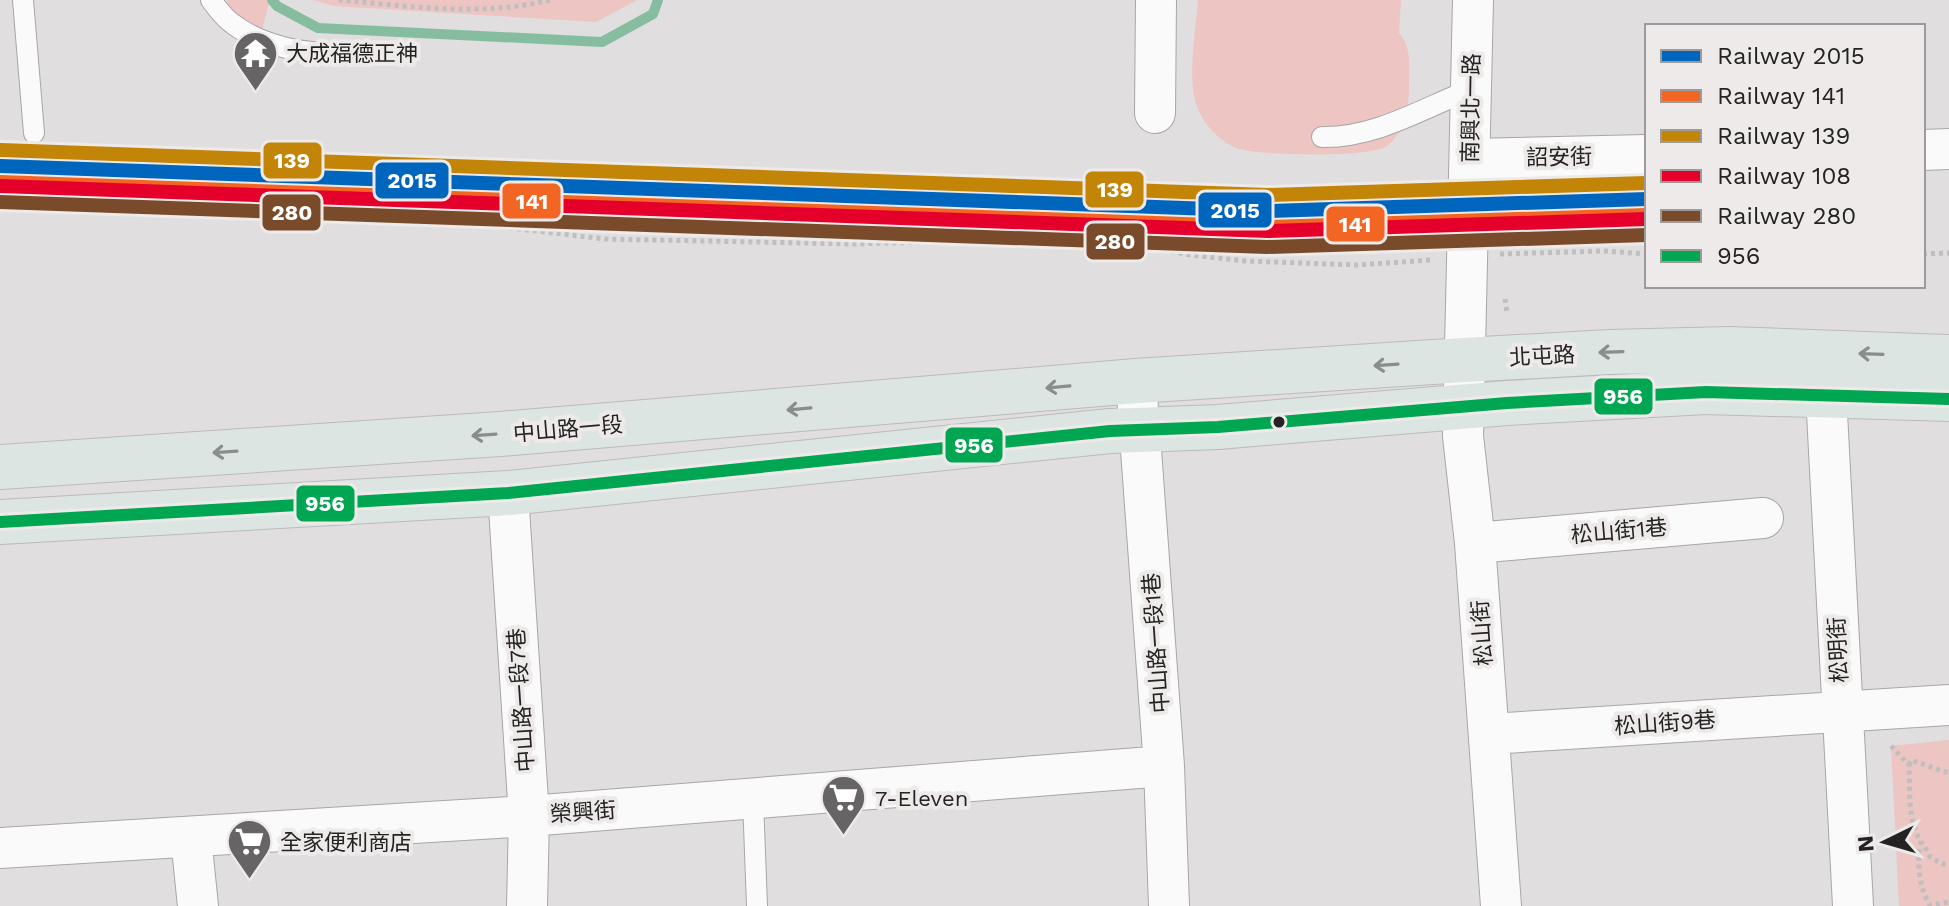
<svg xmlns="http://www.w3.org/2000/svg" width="1949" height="906" font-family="'Work Sans','Noto Sans TC',sans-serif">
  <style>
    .green { fill: #edc5c3 }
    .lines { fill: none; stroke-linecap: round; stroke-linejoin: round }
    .stream { stroke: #86bca0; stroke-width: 10 }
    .lane-casing { stroke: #a8a6a6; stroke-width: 22 }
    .street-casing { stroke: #a8a6a6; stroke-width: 42 }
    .primary-casing { stroke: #bcbaba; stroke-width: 46 }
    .path { stroke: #c0bfbf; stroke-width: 5; stroke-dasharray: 4 4; stroke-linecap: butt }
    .lane { stroke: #fafafa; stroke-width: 20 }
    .street { stroke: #fafafa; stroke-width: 40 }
    .primary { stroke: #dce5e1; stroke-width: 44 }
    .bus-1-casing { stroke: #eeeaea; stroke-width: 18 }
    .bus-1 { stroke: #00a651; stroke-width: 12 }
    .rail-1-casing { stroke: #eeeaea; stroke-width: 20 }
    .rail-2-casing { stroke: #eeeaea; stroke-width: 20 }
    .rail-3-casing { stroke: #eeeaea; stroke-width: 20 }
    .rail-4-casing { stroke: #eeeaea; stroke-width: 20 }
    .rail-5-casing { stroke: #eeeaea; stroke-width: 20 }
    .rail-1 { stroke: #0065bd; stroke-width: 14 }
    .rail-2 { stroke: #f26522; stroke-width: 14 }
    .rail-3 { stroke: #c28508; stroke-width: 14 }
    .rail-4 { stroke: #e4002b; stroke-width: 14 }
    .rail-5 { stroke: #7a4b2a; stroke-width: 14 }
    .oneway { stroke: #898d8b }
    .bus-dot { fill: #242222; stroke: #eeeaea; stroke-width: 3 }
    .labels { text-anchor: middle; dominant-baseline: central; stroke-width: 8; stroke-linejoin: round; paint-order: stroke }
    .poi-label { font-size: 22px; fill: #242222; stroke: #eeeaea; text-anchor: start }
    .street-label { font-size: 22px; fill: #242222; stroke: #eeeaea }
    .line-badge { stroke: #eeeaea; stroke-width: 3 }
    .badge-label { font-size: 22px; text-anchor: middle; font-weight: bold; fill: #fff }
  </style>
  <rect width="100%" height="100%" fill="#e0dede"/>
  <path class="green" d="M227,0H270L260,37L231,18Z
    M313,0H637L596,22L334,6Z
    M1198,0H1401L1399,33C1412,48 1409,65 1409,85C1409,107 1406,131 1387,146C1371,158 1256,156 1236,148C1219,140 1205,126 1198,109C1186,80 1196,32 1198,0Z
    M1949,740V906H1899L1891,746Z"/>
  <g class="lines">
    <path class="stream" d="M272,0L277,6L318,28L602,42L653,14L658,0"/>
    <defs>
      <path id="lane" d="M23,0L34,133
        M211,0C217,8 224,18 233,24C254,40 285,50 312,52
        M1322,137C1376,138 1423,108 1472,89
        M753,799L757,906"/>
      <path id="street" d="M1473,0L1463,436L1475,543L1501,906
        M1155,113L1156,0
        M1923,150L1949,149
        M1471,159L1647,155
        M1136,381L1164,766L1169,906
        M1826,394L1853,906
        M508,493L529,816L527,906
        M1475,543L1763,518
        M1489,734L1949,705
        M191,838L198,906
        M0,848L529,816L1164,766"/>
      <path id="primary" d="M0,467L500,434L1136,381L1464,360L1609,352L1729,349L1949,357
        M0,522L508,493L1110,431L1218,427L1507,403L1706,392L1949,399"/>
    </defs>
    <use href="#lane" class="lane-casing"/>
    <use href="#street" class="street-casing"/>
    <use href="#primary" class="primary-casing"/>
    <path class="path" d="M339,0C407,6 483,17 550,0
      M0,188L50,196L201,195L319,200L381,213L605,239L854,244L1096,237L1191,255L1245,261L1357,265L1431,260
      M1500,254L1604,251L1647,254
      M1923,254L1949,253
      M1505,299L1507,313
      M1891,746L1909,765C1910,785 1908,810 1915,829C1918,840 1926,847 1930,857L1943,864L1949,863
      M1909,765L1911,760L1949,773
      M1921,841C1916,859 1919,889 1930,905L1949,902"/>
    <use href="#lane" class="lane"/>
    <use href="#street" class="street"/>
    <use href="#primary" class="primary"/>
    <defs>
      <path id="bus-1" d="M0,522L508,493L1110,431L1218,427L1507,403L1706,392L1949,399"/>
    </defs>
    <use href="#bus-1" class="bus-1-casing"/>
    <use href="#bus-1" class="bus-1"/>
    <defs>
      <path id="rail-1" d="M0,166L1268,211L1647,199"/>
      <path id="rail-2" d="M0,182L1267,227L1647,215"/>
      <path id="rail-3" d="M1,150L1268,195L1646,183"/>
      <path id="rail-4" d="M0,186L1268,231L1647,219"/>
      <path id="rail-5" d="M0,202L1267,247L1647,235"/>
    </defs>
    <use href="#rail-1" class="rail-1-casing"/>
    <use href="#rail-2" class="rail-2-casing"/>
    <use href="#rail-3" class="rail-3-casing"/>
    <use href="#rail-4" class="rail-4-casing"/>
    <use href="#rail-5" class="rail-5-casing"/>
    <use href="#rail-1" class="rail-1"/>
    <use href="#rail-2" class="rail-2"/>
    <use href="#rail-3" class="rail-3"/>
    <use href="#rail-4" class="rail-4"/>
    <use href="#rail-5" class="rail-5"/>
  </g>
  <defs><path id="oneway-shaft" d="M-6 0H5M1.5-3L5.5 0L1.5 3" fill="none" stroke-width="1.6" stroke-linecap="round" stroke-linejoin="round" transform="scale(2)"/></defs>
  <g class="oneway">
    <use href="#oneway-shaft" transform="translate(1611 352) rotate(178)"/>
    <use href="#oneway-shaft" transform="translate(1871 354) rotate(-178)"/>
    <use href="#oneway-shaft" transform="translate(1386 365) rotate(176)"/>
    <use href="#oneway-shaft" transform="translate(1058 387) rotate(175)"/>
    <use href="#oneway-shaft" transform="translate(799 409) rotate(175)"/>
    <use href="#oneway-shaft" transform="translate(484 435) rotate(176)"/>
    <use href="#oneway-shaft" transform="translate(225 452) rotate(176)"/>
  </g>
  <defs>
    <symbol id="temple-pin" viewBox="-11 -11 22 30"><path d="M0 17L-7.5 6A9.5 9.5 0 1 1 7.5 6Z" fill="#666464" stroke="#eeeaea"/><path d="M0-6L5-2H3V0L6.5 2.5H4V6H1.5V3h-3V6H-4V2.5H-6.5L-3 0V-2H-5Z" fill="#fff"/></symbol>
    <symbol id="supermarket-pin" viewBox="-11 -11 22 30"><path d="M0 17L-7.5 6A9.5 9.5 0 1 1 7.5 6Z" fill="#666464" stroke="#eeeaea"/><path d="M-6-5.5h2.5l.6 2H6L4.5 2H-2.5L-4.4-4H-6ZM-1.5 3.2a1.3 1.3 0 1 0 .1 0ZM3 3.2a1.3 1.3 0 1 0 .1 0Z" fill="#fff"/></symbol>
  </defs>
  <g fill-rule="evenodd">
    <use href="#temple-pin" x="230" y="28" width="51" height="69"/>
    <use href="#supermarket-pin" x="818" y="772" width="51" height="69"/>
    <use href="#supermarket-pin" x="224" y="816" width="51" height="69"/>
  </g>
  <circle class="bus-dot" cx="1279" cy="422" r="7"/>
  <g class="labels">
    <g class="poi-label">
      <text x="286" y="53">大成福德正神</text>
      <text x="875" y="798">7-Eleven</text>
      <text x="280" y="842">全家便利商店</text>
    </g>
    <g class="street-label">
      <text transform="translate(1471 108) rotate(-89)">南興北一路</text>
      <text transform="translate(1559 157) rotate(-1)">詔安街</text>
      <text transform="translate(1542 356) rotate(-3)">北屯路</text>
      <text transform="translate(568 429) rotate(-5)">中山路一段</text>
      <text transform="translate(1619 531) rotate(-5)">松山街1巷</text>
      <text transform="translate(1482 633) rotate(-94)">松山街</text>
      <text transform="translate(1156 643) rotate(-94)">中山路一段1巷</text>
      <text transform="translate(1838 650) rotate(-93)">松明街</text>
      <text transform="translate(521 700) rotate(-94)">中山路一段7巷</text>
      <text transform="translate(1665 723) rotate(-4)">松山街9巷</text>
      <text transform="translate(583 812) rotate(-4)">榮興街</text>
    </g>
  </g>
  <g class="line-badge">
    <rect x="262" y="141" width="61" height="39" rx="8" fill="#c28508"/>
    <rect x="374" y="161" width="76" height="39" rx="8" fill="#0065bd"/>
    <rect x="1084" y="170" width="61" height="39" rx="8" fill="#c28508"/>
    <rect x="501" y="182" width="61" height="38" rx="8" fill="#f26522"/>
    <rect x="1197" y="191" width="76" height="38" rx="8" fill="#0065bd"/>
    <rect x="261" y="193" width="61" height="39" rx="8" fill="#7a4b2a"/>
    <rect x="1325" y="205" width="61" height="38" rx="8" fill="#f26522"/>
    <rect x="1085" y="222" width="61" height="39" rx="8" fill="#7a4b2a"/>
    <rect x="1593" y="377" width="61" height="39" rx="8" fill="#00a651"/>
    <rect x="944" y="426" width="60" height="38" rx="8" fill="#00a651"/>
    <rect x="295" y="484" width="61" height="39" rx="8" fill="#00a651"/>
  </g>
  <g class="badge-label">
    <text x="292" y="168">139</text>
    <text x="412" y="188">2015</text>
    <text x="1115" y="197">139</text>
    <text x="532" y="209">141</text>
    <text x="1235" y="218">2015</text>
    <text x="292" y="220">280</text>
    <text x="1355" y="232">141</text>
    <text x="1115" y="249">280</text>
    <text x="1623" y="404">956</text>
    <text x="974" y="453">956</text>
    <text x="325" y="511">956</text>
  </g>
  <rect x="1645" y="24" width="280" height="264" fill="#eeeaea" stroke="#9d9a9a" stroke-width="2"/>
  <rect x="1661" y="50" width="40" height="12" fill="#0065bd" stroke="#9d9a9a" stroke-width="2"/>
  <text x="1717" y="64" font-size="24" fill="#242222">Railway 2015</text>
  <rect x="1661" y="90" width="40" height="12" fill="#f26522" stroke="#9d9a9a" stroke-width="2"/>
  <text x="1717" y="104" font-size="24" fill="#242222">Railway 141</text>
  <rect x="1661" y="130" width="40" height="12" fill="#c28508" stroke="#9d9a9a" stroke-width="2"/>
  <text x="1717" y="144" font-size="24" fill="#242222">Railway 139</text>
  <rect x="1661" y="170" width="40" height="12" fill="#e4002b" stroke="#9d9a9a" stroke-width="2"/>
  <text x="1717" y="184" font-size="24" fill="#242222">Railway 108</text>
  <rect x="1661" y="210" width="40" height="12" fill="#7a4b2a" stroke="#9d9a9a" stroke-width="2"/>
  <text x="1717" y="224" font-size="24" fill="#242222">Railway 280</text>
  <rect x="1661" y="250" width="40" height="12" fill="#00a651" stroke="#9d9a9a" stroke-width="2"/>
  <text x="1717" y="264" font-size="24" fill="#242222">956</text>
  <g transform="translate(1885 842) rotate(265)" stroke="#eeeaea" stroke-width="6" paint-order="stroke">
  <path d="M0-6L14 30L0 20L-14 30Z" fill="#242222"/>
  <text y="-12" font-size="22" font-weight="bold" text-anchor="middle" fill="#242222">N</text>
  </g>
</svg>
